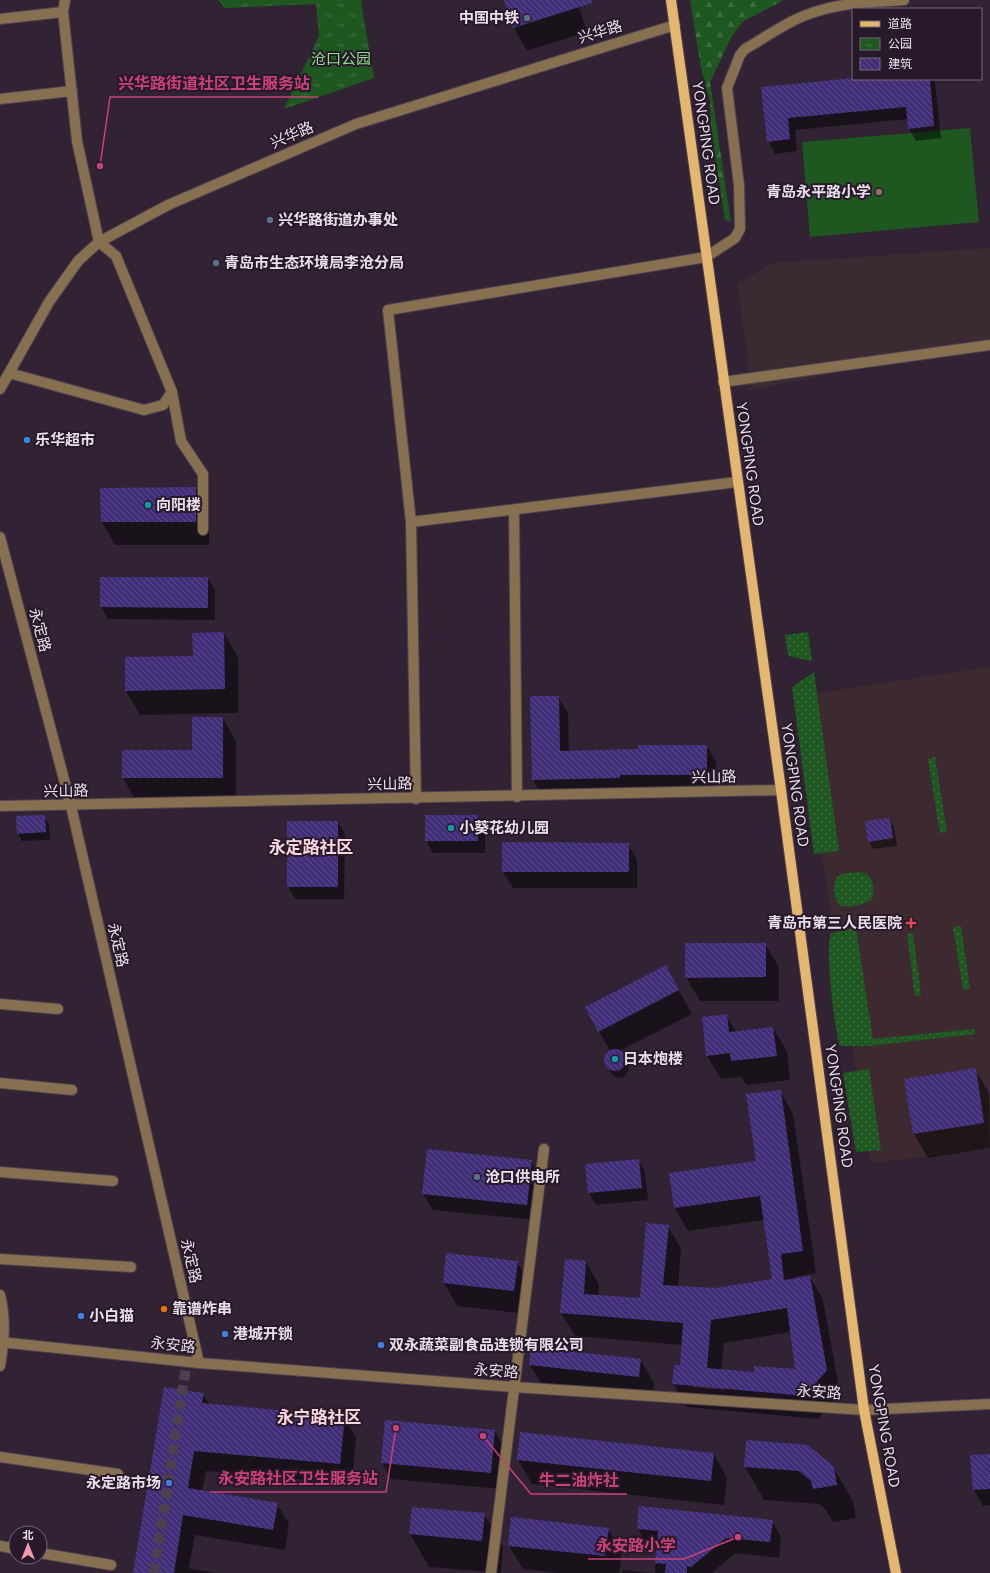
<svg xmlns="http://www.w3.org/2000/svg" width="990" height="1573" font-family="Figtree,'Noto Sans SC',sans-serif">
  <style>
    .industrial { fill: #3c2a33 }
    .medical { fill: #3d2a31 }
    .grass { fill: url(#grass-dots) }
    .forest { fill: url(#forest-firs) }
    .park { fill: url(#park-tufts) }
    .pitch { fill: #1e5720 }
    .shadow { fill: #0007; fill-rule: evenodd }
    .building { fill: url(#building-back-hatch); fill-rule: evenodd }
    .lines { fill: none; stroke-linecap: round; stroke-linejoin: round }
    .minor-tunnel { stroke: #4d3f4f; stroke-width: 10; stroke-dasharray: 10 5; stroke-linecap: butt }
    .minor-casing { stroke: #4e4151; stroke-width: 12 }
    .major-casing { stroke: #4e4151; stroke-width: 12 }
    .minor { stroke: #86704f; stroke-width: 10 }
    .major { stroke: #e5b670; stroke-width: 10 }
    .service-dot { fill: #5c6f8a; stroke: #27192a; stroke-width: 1.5 }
    .education-dot { fill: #8d6e63; stroke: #27192a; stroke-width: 1.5 }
    .shop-dot { fill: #3f7fe0; stroke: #27192a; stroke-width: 1.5 }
    .culture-dot { fill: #0f9aa8; stroke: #27192a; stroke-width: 1.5 }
    .health-dot { fill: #e0444e; stroke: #27192a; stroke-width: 1.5 }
    .food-dot { fill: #e8710a; stroke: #27192a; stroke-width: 1.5 }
    .labels { text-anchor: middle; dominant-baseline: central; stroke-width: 4; stroke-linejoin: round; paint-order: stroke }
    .poi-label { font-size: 15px; font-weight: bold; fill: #e9dfea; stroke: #27192a; text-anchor: start }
    .street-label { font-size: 15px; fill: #e9dfea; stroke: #27192a }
    .park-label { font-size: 15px; fill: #87e186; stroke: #27192a }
    .quarter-label { font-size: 17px; font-weight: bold; fill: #f9d6de; stroke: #27192a }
    .leader { fill: none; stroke: #ca4078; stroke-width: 1.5 }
    .callout-dot { fill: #ca4078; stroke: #27192a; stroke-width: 1.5 }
    .callout-label { font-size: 16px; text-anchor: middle; font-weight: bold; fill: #ca4078; stroke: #27192a; stroke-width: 4; stroke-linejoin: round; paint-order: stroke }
  </style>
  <defs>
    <pattern id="grass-dots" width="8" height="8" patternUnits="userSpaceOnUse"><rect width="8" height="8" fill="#1e5720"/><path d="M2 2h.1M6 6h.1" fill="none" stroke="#3f6f41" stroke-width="1.8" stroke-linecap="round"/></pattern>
    <pattern id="forest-firs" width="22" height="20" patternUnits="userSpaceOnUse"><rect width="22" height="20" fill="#1e5720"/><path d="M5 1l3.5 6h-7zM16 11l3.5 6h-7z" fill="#3f6f41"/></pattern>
    <pattern id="park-tufts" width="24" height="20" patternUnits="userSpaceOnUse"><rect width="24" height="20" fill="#1e5720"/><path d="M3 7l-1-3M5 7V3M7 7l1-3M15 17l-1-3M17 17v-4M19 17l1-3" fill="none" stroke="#3f6f41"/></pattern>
    <pattern id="building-back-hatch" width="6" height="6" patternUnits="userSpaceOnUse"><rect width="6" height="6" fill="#412e79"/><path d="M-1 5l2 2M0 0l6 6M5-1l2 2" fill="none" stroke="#5c4c8c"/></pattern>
  </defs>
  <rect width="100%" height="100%" fill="#312334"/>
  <path class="industrial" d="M990,248V342L752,390L737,283L774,263Z"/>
  <path class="medical" d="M990,667V1149L871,1163L796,696Z"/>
  <path class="grass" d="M808,632L812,661L788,656L785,635Z
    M814,672L839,851L814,854L792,687Z
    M935,757L947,832L940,833L928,759Z
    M861,872C874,876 875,887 872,899C862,906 851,907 840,906C836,900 834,895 834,888C834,871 848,873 861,872Z
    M961,926L970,989L963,990L953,927Z
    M856,928L873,1039L974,1029L975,1034L869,1046H840C834,1029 825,948 831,933Z
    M913,933L921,995L915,996L907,934Z
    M869,1069L881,1150L856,1152L843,1073Z"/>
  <path class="forest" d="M690,0H784L742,22L731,38L710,82L731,222L725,220L711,129L710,101L701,68Z"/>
  <path class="park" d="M218,0H363L361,2L374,78L284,109L319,36L316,4L225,8Z"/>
  <path class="pitch" d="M970,128L979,222L810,237L802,142Z"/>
  <path class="shadow" d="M505,0H577L587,32L527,51L514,28Z
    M853,79H933L935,83L941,138L916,141L909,129L908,119L795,130L797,151L775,154L768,141L762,88Z
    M196,488L209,512V545H115L102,522Z
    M101,578H208L215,590V620L108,619L101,607Z
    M224,633L238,657V713L140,715L126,691L194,657Z
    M531,697H558L568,713L569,752L707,746L716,762V791L542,796L533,780Z
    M223,718L236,741V801H136L123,778L193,751Z
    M44,816L49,824L50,840L22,841L18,834Z
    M478,816L485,829V853H433L426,840Z
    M890,819L894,827L897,846L873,849L869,841Z
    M338,822L345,834L344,899H295L288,886Z
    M628,844L637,860V888H513L503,872Z
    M765,944L779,967V1001H700L686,977Z
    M666,967L692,1014L619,1051L627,1061L629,1070L624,1077L618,1078L612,1075L608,1066L605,1060L610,1051L599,1031Z
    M726,1015L736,1032L773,1028L787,1051L790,1080L746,1085L742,1077L721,1079L707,1056Z
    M975,1069L989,1093L990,1148L928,1158L914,1134L905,1080Z
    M780,1091L793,1114L816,1273L794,1277V1279L810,1277L823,1300L840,1393L818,1419L687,1407L673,1384L680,1366L682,1345L575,1336L561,1313L586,1262L599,1285L598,1296L641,1300L668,1226L681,1249L678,1287L715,1289L773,1280L764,1220L688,1231L675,1208L757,1162ZM791,1332L796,1370L754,1373L721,1370L724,1343ZM692,1385L724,1388V1390L692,1387Z
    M638,1160L645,1172L648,1200L596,1205L589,1193Z
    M531,1161L540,1177L536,1220L433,1210L423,1194Z
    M517,1262L531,1286L528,1314L457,1306L444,1283Z
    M641,1360L654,1384L652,1401L544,1388L530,1365Z
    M203,1394L209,1404L344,1417L356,1437L352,1484L206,1471L202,1491L277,1504L289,1524L285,1550L195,1535L189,1568L216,1573H134Z
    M386,1421L495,1431L504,1448L500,1489L391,1479L382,1463Z
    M747,1442L833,1467L853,1501L856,1518L833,1522L826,1510L819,1504L764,1500L745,1467Z
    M714,1454L727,1478L724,1505L532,1484L518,1460Z
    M990,1455V1505L983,1506L974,1490Z
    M484,1514L503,1547L501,1573L429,1567L410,1534Z
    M772,1521L781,1537L779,1558L735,1553L712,1573H655L657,1546L647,1545L638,1529Z
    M608,1529L622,1552L619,1573H558L523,1569L509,1546Z
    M623,1570L653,1573H622Z"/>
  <path class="building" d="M504,0H592V3L513,28Z
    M853,78L930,79L934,126L908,129L906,107L788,118L790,139L767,142L761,87Z
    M196,487V522H101L100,488Z
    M100,577H208V608L100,607Z
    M224,632L225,689L125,691V657L193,656L192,633Z
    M530,696H559L560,751L638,749V745H707V775H620V778L532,780Z
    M192,717H223V778H122V750H192Z
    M45,815L46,832L17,834L16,816Z
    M425,815H478V841H425Z
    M890,818L893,838L868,842L865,821Z
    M287,821H338V887H287Z
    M502,842L629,843V872H502Z
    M685,943H766V977L685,978Z
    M666,965L679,990L598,1032L585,1007Z
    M727,1014L729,1032L773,1027L777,1056L731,1061L730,1053L706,1056L702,1017Z
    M604 1060a11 11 0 1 1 22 0a11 11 0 1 1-22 0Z
    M976,1068L984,1123L913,1134L904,1079Z
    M781,1090L803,1251L781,1254L784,1280L810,1276L827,1370L805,1396L672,1384L674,1365H680L683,1323L560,1313L565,1259L586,1261L584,1294L640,1298L646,1223L669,1225L663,1285L715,1288L772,1279L760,1196L674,1208L669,1173L756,1161L746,1094ZM787,1308L795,1369L754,1366V1372L707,1368L711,1320Z
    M427,1149L532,1160L527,1205L422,1194Z
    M639,1159L642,1188L588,1193L585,1164Z
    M446,1253L518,1261L514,1291L443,1283Z
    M531,1347L641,1359L639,1377L529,1365Z
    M164,1387L204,1393L202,1403L345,1416L340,1464L194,1451L188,1488L278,1503L273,1530L183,1515L174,1573H133Z
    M385,1420L495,1430L491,1473L381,1463Z
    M520,1432L714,1453L711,1481L517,1460Z
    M746,1440L808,1445L834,1467L837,1485L813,1489L811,1481L799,1471L744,1467Z
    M990,1454V1489L973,1490L970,1455Z
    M639,1506L773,1520L770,1542L726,1538L691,1567L687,1566V1573H665L666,1564L655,1563L658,1531L637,1529Z
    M412,1507L485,1513L482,1541L409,1534Z
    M511,1517L609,1528L605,1556L508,1546Z"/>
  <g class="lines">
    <path class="minor-tunnel" d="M154,1573L187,1361"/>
    <defs>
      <path id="minor" d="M65,0L63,12L77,141L99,242L116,256L172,392L181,441L203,474V530
        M0,19L63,12
        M0,99L72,91
        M9,373L144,410L163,405L172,392
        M723,382L990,345
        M0,389L49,302L78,261L99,242L168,205L356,124L675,25
        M514,510L517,797
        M411,522L737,482
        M0,537L71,806L199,1363
        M416,799L411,522L388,310L706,257L735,238L740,229L739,185L727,88L740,55L745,49C768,36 792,18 818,11C846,2 876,2 904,0
        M0,806L781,790
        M0,1004L58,1009
        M0,1083L72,1090
        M0,1172L113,1181
        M0,1259L131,1267
        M0,1295C6,1319 4,1342 0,1366
        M0,1342L199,1363L514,1387L864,1410L990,1404
        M0,1457L118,1474
        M0,1546L16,1549
        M40,1553L111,1565
        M491,1573L544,1149"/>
      <path id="major" d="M671,0L781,790L864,1410L896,1573"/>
    </defs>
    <use href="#minor" class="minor-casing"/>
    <use href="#major" class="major-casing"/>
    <use href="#minor" class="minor"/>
    <use href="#major" class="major"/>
  </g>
  <g class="service-dot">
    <circle cx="527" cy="18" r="4"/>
    <circle cx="270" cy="220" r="4"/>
    <circle cx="216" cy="263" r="4"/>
    <circle cx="477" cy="1177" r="4"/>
  </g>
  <circle class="education-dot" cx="879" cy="192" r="4"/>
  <g class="shop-dot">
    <circle cx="27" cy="440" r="4"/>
    <circle cx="81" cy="1316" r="4"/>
    <circle cx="225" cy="1334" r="4"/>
    <circle cx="381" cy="1345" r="4"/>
    <circle cx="169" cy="1483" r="4"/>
  </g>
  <g class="culture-dot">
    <circle cx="148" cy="505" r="4"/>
    <circle cx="451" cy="828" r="4"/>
    <circle cx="615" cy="1059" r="4"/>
  </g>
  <path class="health-dot" d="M909 917h4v4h4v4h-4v4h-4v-4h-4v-4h4z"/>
  <circle class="food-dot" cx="164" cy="1309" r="4"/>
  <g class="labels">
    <g class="poi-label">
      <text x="519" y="18" text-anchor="end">中国中铁</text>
      <text x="871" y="192" text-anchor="end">青岛永平路小学</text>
      <text x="278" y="220">兴华路街道办事处</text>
      <text x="224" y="263">青岛市生态环境局李沧分局</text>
      <text x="35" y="440">乐华超市</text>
      <text x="156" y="505">向阳楼</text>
      <text x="459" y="828">小葵花幼儿园</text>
      <text x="902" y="923" text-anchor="end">青岛市第三人民医院</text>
      <text x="623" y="1059">日本炮楼</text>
      <text x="485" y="1177">沧口供电所</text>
      <text x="172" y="1309">靠谱炸串</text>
      <text x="89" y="1316">小白猫</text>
      <text x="233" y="1334">港城开锁</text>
      <text x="389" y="1345">双永蔬菜副食品连锁有限公司</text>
      <text x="161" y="1483" text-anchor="end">永定路市场</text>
    </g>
    <g class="street-label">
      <text transform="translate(600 32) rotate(-17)">兴华路</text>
      <text transform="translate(292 135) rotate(-23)">兴华路</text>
      <text transform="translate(706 143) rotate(82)">YONGPING ROAD</text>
      <text transform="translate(750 464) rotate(82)">YONGPING ROAD</text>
      <text transform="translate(40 630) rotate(75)">永定路</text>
      <text transform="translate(714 777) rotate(-1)">兴山路</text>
      <text transform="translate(390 784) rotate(-1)">兴山路</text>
      <text transform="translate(795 785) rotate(82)">YONGPING ROAD</text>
      <text transform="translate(66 791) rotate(-1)">兴山路</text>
      <text transform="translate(118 945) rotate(77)">永定路</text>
      <text transform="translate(839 1106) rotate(82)">YONGPING ROAD</text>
      <text transform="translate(191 1261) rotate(77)">永定路</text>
      <text transform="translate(173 1345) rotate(6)">永安路</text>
      <text transform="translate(496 1371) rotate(4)">永安路</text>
      <text transform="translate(819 1392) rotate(4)">永安路</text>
      <text transform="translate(884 1426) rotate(80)">YONGPING ROAD</text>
    </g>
    <g class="park-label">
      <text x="341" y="59">沧口公园</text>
    </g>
    <g class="quarter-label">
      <text x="311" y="847">永定路社区</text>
      <text x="319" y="1417">永宁路社区</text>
    </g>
  </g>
  <path class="leader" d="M100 166L110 97H318M396 1428L386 1492H210M483 1436L531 1494H627M738 1537L684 1559H588"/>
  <g class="callout-dot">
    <circle cx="100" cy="166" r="4"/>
    <circle cx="396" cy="1428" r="4"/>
    <circle cx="483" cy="1436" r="4"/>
    <circle cx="738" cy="1537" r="4"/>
  </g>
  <g class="callout-label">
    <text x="214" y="89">兴华路街道社区卫生服务站</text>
    <text x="298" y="1484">永安路社区卫生服务站</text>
    <text x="579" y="1486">牛二油炸社</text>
    <text x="636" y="1551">永安路小学</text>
  </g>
  <rect x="852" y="8" width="130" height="72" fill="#27192a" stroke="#756877"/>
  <rect x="860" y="21" width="20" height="6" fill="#e5b670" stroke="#756877"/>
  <text x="888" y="28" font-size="12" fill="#e9dfea">道路</text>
  <rect x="860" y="38" width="20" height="12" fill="url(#park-tufts)" stroke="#756877"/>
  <text x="888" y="48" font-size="12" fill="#e9dfea">公园</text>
  <rect x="860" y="58" width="20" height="12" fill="url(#building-back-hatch)" stroke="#756877"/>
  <text x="888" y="68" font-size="12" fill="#e9dfea">建筑</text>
  <g transform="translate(28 1545)"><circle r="19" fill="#27192a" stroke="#756877"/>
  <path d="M0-3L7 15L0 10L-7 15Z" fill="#f19ab1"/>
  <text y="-6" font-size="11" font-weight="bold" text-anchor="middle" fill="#e9dfea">北</text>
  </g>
</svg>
